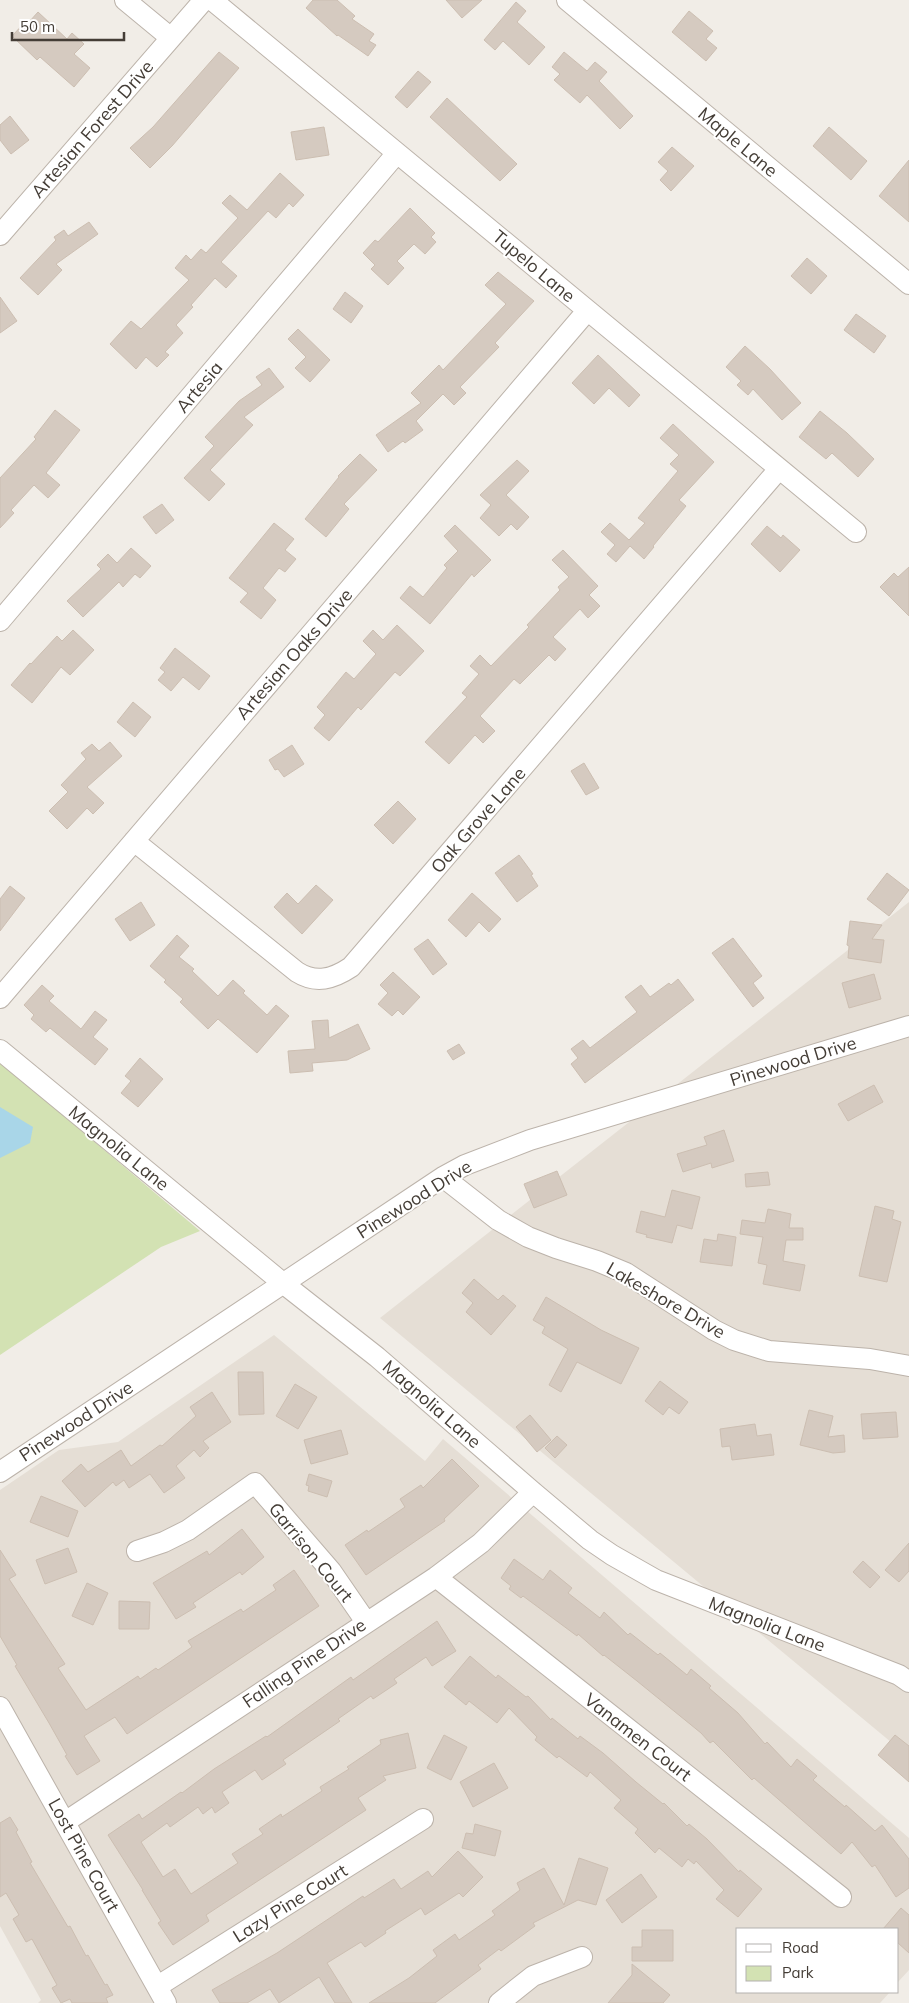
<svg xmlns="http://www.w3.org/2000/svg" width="909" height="2003" font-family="Mulish,sans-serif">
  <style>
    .residential { fill: #e5ded5 }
    .green { fill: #d3e2b3 }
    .water { fill: #a9d6e8 }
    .building { fill: #d5cac0; stroke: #ccbeb1 }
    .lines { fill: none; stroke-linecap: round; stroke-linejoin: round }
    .minor-casing { stroke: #bcb3aa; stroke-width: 22 }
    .minor { stroke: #fff; stroke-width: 20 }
    .labels { text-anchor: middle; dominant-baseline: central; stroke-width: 4; stroke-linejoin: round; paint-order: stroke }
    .street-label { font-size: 18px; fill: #443d36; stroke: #fff }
  </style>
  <rect width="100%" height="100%" fill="#f1ede7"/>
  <path class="residential" d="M909,902V1757L380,1318Z
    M274,1335L425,1461L443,1439L909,1838V1970L898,1982V1929H738V1992H890L880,2003H38L41,2000L0,1926V1490L59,1450L118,1442Z"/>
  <path class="green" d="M0,1062L200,1231L161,1247L0,1355Z"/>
  <path class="water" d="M0,1107L33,1127L30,1143L0,1158Z"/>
  <path class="building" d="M313,0H337L355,16L352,19L374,34L369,41L376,45L368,56L338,35L337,36L306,8Z
    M446,0H482L462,18Z
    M516,2L526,11L517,22L545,47L529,65L503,41L495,50L484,40Z
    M689,11L713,31L706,39L717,48L706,61L672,32Z
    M38,12L67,39L72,33L84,44L74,54L90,68L74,87L40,57L37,60L12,36L27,20L29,22Z
    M219,52L239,68L172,146L150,168L130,148L153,127Z
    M564,52L587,71L595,62L607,72L599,81L633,116L620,129L587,95L580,103L554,80L560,74L552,67Z
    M418,71L431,82L407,108L395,97Z
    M447,98L517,164L500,181L430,117Z
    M10,116L29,140L11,154L0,140V125Z
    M324,127L329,155L296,160L291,132Z
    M829,127L867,161L851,180L813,146Z
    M672,147L694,166L671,191L660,180L668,171L658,162Z
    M909,160V222L879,196Z
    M280,173L304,195L293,207L289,203L276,218L268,211L221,262L237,276L226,288L215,278L191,305L193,307L176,325L183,333L165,352L169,355L157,367L146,357L136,369L110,344L131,321L141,329L189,280L175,268L186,255L191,260L201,249L206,253L238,218L222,203L230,195L247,210Z
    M410,208L435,233L431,237L436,242L425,254L414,244L397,261L404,268L388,285L371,269L375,265L363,253L375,240L378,242Z
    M89,222L98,234L56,264L62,270L38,295L20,278L56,240L54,237L64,230L68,236Z
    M807,258L827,276L811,294L791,276Z
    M498,272L534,301L495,343L499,347L460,387L466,393L454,405L443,394L416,421L423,430L405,443L403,441L388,452L376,435L421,403L411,393L439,365L443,370L506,304L485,285Z
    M345,292L363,306L351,323L333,309Z
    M0,297L17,321L0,333Z
    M856,314L886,336L874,353L844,330Z
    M298,329L330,360L310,382L295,368L306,357L288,339Z
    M745,346L770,369L801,403L782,420L753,389L748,395L737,385L741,381L726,367Z
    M598,355L640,395L629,407L609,388L594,404L572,383Z
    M269,368L284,387L244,417L253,425L210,470L225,484L209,501L184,478L214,446L205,437L239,401L262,385L256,377Z
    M55,410L80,430L46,473L60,485L48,498L34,485L11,510L14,513L0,528V478L36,439L34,437Z
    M820,411L847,433L874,459L858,477L832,453L826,459L799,437Z
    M673,424L714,462L679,500L686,506L653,546L654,547L644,559L630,546L616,562L607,554L615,545L601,532L610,523L629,540L645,523L638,518L678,471L670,464L679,455L660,438Z
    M360,454L377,470L344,504L349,509L326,537L305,519L339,477L338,476Z
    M517,460L529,471L506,495L529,517L517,530L511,524L499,536L480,518L491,505L480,495Z
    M162,504L174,520L156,534L143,517Z
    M274,523L294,539L285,550L296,559L285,572L279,568L263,588L276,600L261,619L240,602L248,593L229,578Z
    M455,525L491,560L474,577L472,574L430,624L400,598L410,586L423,597L447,568L444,565L458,551L444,536Z
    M767,526L781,538L783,535L800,550L780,572L751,544Z
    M131,548L151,566L140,578L135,574L123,587L119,582L83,617L67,601L101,569L97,565L108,554L117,563Z
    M563,550L598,586L589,595L600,606L588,618L580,609L553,637L566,649L555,661L549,655L520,684L514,679L480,716L495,731L483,743L475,735L449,764L425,742L467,697L462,693L479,674L470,666L480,655L491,666L529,627L527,625L560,590L558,587L569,577L552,560Z
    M909,567V616L880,587L894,573L898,577Z
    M397,625L424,651L400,676L395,672L361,710L358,707L329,741L314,728L325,715L317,707L346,672L354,679L376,654L363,641L373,630L383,640Z
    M73,630L94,650L70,675L61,667L32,703L11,685L30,663L31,664L57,636L62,641Z
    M175,648L210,676L199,690L183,677L171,691L158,680L165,672L160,668Z
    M133,702L151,717L135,737L117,722Z
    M110,742L122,756L87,787L104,803L93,814L87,808L67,829L49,811L68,792L61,785L86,759L81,753L92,744L99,751Z
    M292,745L304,764L284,777L278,769L275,770L269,760Z
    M584,763L599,788L586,795L571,771Z
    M398,801L416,819L393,844L374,825Z
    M519,855L533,874L531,875L538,886L517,902L495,873Z
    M887,873L909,890L889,916L867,899Z
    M316,885L333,900L302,934L274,907L287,893L298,904Z
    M10,886L25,898L0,931V899Z
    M472,893L501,919L489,932L479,922L466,937L448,920Z
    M141,902L155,925L130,941L115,919Z
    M850,921L882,925L872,939L884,940L881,963L848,958L849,946L847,945Z
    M177,935L189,946L179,957L194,969L192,971L218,996L233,980L245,991L243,993L267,1015L276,1005L289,1016L257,1053L218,1019L208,1029L180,1002L183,999L164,982L166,980L150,966Z
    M733,938L762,976L753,983L764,998L753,1007L712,953Z
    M428,939L447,964L433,975L414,949Z
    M393,972L420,997L403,1015L398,1010L392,1016L378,1004L388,993L380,985Z
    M874,974L881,999L849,1008L842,983Z
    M678,979L694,1000L585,1083L571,1064L578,1058L571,1049L583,1040L590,1048L637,1012L625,997L641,985L650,997L669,983L671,985Z
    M42,985L54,996L49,1001L81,1029L95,1011L107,1020L93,1037L108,1049L95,1065L50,1028L46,1032L31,1019L34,1015L24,1005Z
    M328,1020L329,1038L358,1024L370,1049L347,1060L312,1063L313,1071L290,1073L288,1051L315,1049L312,1021Z
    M459,1044L465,1053L453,1060L447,1051Z
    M140,1058L163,1079L138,1107L121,1093L131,1081L125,1076Z
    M874,1085L883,1102L848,1121L838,1104Z
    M724,1130L734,1161L712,1168L711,1163L683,1172L677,1154L707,1145L704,1137Z
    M557,1171L567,1195L534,1208L524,1184Z
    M768,1172L770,1185L746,1187L745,1174Z
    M672,1190L700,1197L692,1229L677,1225L672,1243L646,1237L647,1235L636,1232L641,1211L665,1217Z
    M875,1206L894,1211L892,1219L901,1222L887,1282L859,1276Z
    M768,1209L791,1214L789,1228H803V1240H786L783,1261L805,1265L800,1291L763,1284L767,1265L758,1263L763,1237L740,1234L742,1220L765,1223Z
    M718,1234L736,1237L732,1266L700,1262L704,1239L717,1241Z
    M474,1279L498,1300L503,1295L516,1306L491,1335L466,1312L473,1303L462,1293Z
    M546,1297L601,1330L639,1348L621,1384L577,1362L561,1392L549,1385L568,1349L542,1333L545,1327L533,1320Z
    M238,1372H263L264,1414L239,1415Z
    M660,1381L688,1402L679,1414L669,1407L663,1415L645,1401Z
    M295,1384L317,1397L298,1429L276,1416Z
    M212,1392L231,1422L203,1441L209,1448L200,1457L194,1450L176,1466L185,1478L164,1493L150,1474L129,1488L124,1480L116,1486L113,1482L85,1507L62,1481L81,1464L88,1472L121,1450L131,1466L160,1445L162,1446L196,1416L190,1407Z
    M809,1410L833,1416L828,1437L844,1435L845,1452L833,1453L800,1445Z
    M896,1412L898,1437L863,1439L861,1414Z
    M530,1415L551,1440L537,1452L516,1427Z
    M755,1424L757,1436L771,1434L774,1455L732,1460L730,1446L722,1447L720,1429Z
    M341,1430L348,1454L311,1464L304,1440Z
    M557,1436L567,1445L555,1458L545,1448Z
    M452,1459L479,1486L444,1519L445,1521L366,1575L345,1545L367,1530L368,1532L405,1507L400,1499L421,1485L423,1488Z
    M309,1474L332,1481L327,1497L308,1491L309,1486L306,1485Z
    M41,1496L78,1511L68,1537L30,1522Z
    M242,1529L264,1557L242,1575L240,1572L193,1603L196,1607L176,1619L153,1583L207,1551L209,1555Z
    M909,1543V1571L899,1582L885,1570Z
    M68,1548L77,1572L45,1584L36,1560Z
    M0,1550L16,1575L9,1579L65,1664L58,1668L86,1710L138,1676L140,1679L156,1668L158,1670L192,1647L188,1641L241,1609L243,1612L276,1590L273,1585L294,1570L319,1606L127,1734L115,1717L84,1736L100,1761L77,1775L65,1756L67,1755L49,1723L15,1666L17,1665L0,1636Z
    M514,1559L543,1580L550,1570L572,1588L568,1593L600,1618L604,1612L628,1635L630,1633L658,1655L660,1653L687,1675L691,1669L711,1686L709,1688L738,1713L765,1744L767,1742L791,1767L797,1759L817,1776L813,1780L845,1807L846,1805L875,1831L882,1825L909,1859V1888L896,1897L875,1865L872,1867L852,1842L841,1854L754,1778L752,1780L713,1741L710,1743L701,1733L637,1681L604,1655L603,1656L578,1634L577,1636L523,1596L521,1598L509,1589L511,1586L501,1578Z
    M863,1561L880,1577L870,1588L853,1572Z
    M87,1583L108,1593L93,1625L72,1616Z
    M119,1601L150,1602L149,1629H119Z
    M437,1621L456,1651L432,1666L426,1657L394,1679L397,1683L373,1699L371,1696L338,1719L340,1721L283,1760L286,1764L262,1780L255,1770L222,1792L229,1803L215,1813L212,1807L203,1814L198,1807L170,1827L167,1823L141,1842L163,1877L175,1869L191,1894L238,1863L232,1854L263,1834L259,1829L281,1814L282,1817L322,1791L320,1787L349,1769L347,1767L381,1744L380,1740L408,1733L416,1768L383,1776L386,1780L358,1798L366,1810L206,1915L209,1921L173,1945L158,1923L161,1921L142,1890H143L108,1835L139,1814L142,1819L181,1792L182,1793L214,1769L266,1736L267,1737L351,1677L353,1680Z
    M470,1656L496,1678L498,1675L526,1697L528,1696L551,1720L552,1718L578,1739L580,1736L603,1753L636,1782L663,1804L664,1803L687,1826L689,1824L707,1839L739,1872L740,1870L762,1889L738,1917L716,1899L724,1890L696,1861L694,1864L688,1859L682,1867L659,1848L655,1853L635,1833L638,1829L614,1808L621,1800L590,1772L587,1777L559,1756L557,1758L535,1740L537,1737L509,1708L497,1723L469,1701L466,1705L444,1687Z
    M444,1735L467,1747L451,1780L427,1768Z
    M895,1735L909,1746V1782L878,1755Z
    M494,1763L508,1788L473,1807L460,1782Z
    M10,1817L18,1830L16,1832L32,1862L30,1863L68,1927L70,1926L86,1956L88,1955L105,1985L107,1984L113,1995L106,1998L108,2003H72L70,1999L61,2003L52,1988L57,1985L32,1939L26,1942L13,1919L19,1915L6,1893L0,1897V1823Z
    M475,1824L501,1831L495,1856L462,1848L466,1833L473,1834Z
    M458,1851L483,1877L463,1897L459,1893L425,1915L421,1908L385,1931L386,1933L365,1947L361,1942L327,1963L352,2003H335L319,1977L279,2003L270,1989L247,2003H220L212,1990L277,1953L363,1896L364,1898L394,1879L401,1889L428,1871L432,1877Z
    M579,1858L608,1868L596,1905L578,1900L533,1923L535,1926L501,1951L499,1949L478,1965L481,1969L435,2003H369L409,1978L437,1956L433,1950L455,1934L459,1940L495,1915L492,1911L520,1890L517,1883L544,1868L564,1905Z
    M641,1874L657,1897L622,1923L606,1900Z
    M901,1908L909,1915V1953L898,1943V1929H883Z
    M642,1930H673V1961H632V1947H642Z
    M632,1964L670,1995L663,2003H608L632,1975Z"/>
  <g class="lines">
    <defs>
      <path id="minor" d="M125,0L171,38
        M212,0L856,532
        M567,0L909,284
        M0,235L204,0
        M0,621L397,153
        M134,841L297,972C316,984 333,979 351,967L779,469
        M0,998L587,311
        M0,1050L284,1284L377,1357L533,1492L590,1540L612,1555L656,1580L899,1675L909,1682
        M443,1177L498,1220L528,1237L556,1248L597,1261L626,1273L714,1330L734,1340L769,1351L870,1359L909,1366
        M0,1472L443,1177L465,1165L530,1140L909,1026
        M137,1551L164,1542L188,1530L255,1483L331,1571L366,1622
        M436,1577L841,1897
        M0,1707L166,2003
        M65,1822L436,1577L481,1543L533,1492
        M158,1986L423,1819
        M499,2003L533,1976L582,1957"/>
    </defs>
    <use href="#minor" class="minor-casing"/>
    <use href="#minor" class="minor"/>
  </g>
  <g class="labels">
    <g class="street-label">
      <text transform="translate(92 129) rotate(-49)">Artesian Forest Drive</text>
      <text transform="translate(738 142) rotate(40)">Maple Lane</text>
      <text transform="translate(534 266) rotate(40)">Tupelo Lane</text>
      <text transform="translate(199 387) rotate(-50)">Artesia</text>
      <text transform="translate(294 654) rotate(-49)">Artesian Oaks Drive</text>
      <text transform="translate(478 820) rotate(-49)">Oak Grove Lane</text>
      <text transform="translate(793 1061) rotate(-17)">Pinewood Drive</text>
      <text transform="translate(119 1148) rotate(39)">Magnolia Lane</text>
      <text transform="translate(414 1199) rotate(-32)">Pinewood Drive</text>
      <text transform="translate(666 1300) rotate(30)">Lakeshore Drive</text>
      <text transform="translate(432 1404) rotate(41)">Magnolia Lane</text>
      <text transform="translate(76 1421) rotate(-33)">Pinewood Drive</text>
      <text transform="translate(311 1552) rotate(51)">Garrison Court</text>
      <text transform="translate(767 1624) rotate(21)">Magnolia Lane</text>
      <text transform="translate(304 1663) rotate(-34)">Falling Pine Drive</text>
      <text transform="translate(638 1737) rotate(38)">Vanamen Court</text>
      <text transform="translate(84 1855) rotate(61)">Lost Pine Court</text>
      <text transform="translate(290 1903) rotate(-32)">Lazy Pine Court</text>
    </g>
  </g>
  <rect x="736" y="1928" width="162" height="65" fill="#ffffff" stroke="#b4b1af"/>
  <rect x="746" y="1944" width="25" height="8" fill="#ffffff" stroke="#b4b1af"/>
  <text x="782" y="1953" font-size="15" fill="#443d36">Road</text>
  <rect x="746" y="1966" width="25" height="15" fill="#d3e2b3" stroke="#b4b1af"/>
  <text x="782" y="1978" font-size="15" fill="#443d36">Park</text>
  <path d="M12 32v8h112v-8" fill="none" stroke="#443d36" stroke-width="2.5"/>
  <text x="20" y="32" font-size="15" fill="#443d36" stroke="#ffffff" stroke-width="4" paint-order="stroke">50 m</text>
</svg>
